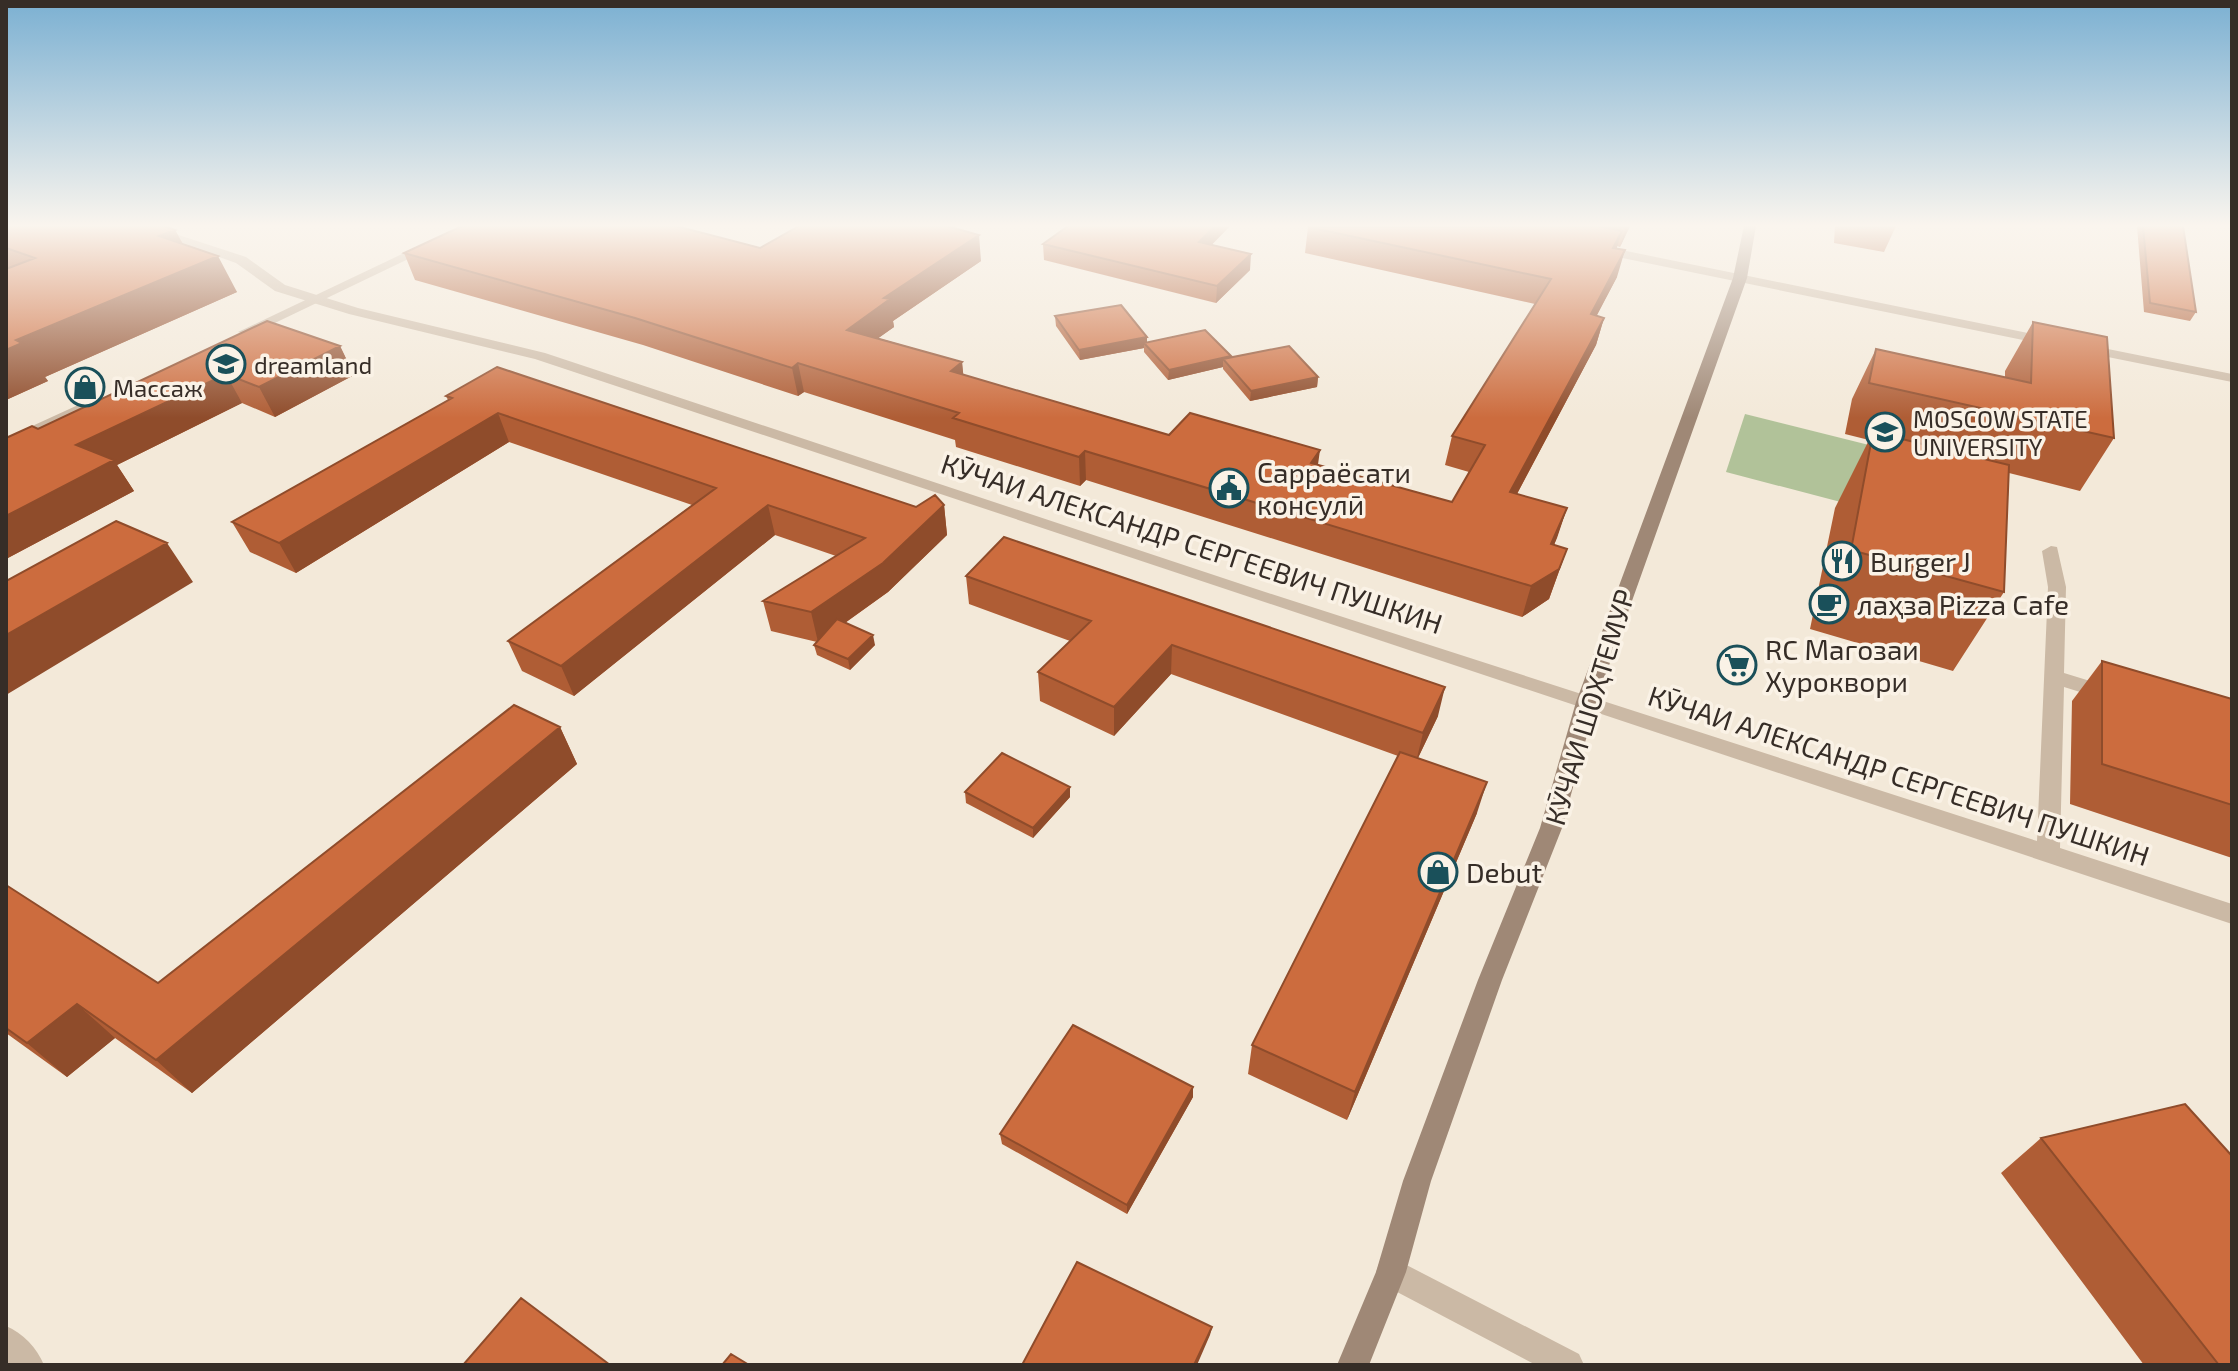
<svg xmlns="http://www.w3.org/2000/svg" width="2238" height="1371" font-family="'Exo 2',sans-serif">
  <style>
    .green { fill: #b1c299 }
    .lines { fill: none; stroke-linecap: round; stroke-linejoin: round }
    .minor { fill: #cbb9a5; fill-rule: evenodd }
    .tertiary { fill: #cbb9a5; fill-rule: evenodd }
    .secondary { fill: #9f8876; fill-rule: evenodd }
    .wall { fill: #af5d35 }
    .shaded-wall { fill: #8f4c2b }
    .building { fill: #cc6c3e; stroke: #8f4c2b; stroke-width: 2 }
    .labels { text-anchor: middle; dominant-baseline: central; stroke-width: 7; stroke-linejoin: round; paint-order: stroke }
    .far-poi-label { font-size: 24px; fill: #362d27; stroke: #faf2e6; text-anchor: start }
    .poi-label { font-size: 28px; fill: #362d27; stroke: #faf2e6; text-anchor: start }
    .street-label { font-size: 28px; fill: #362d27; stroke: #faf2e6 }
  </style>
  <rect width="100%" height="100%" fill="#f3e9d9"/>
  <path class="green" d="M1745,414L1905,454L1894,516L1726,472Z"/>
  <g class="lines">
    <path class="minor" d="M132,226H151L246,257L285,285L358,308L545,353L1253,588L2037,841L2048,587L2042,551L2051,546L2057,547L2066,587L2064,673L2116,689L2119,694L2109,701L2064,687L2060,848L2232,904V924L535,359L349,314L275,291L236,263Z
      M1391,1257L1579,1354L1584,1365H1536L1380,1283L1376,1272L1380,1261Z"/>
    <path class="tertiary" d="M461,226H477L250,335L238,332Z
      M1597,245L2052,338L2059,342L2052,346L1593,252L1591,249Z
      M2083,344L2232,374V382L2078,351L2076,348Z
      M89,400L94,402V408L6,449V438Z
      M6,1326C23,1333 37,1348 44,1365H6Z"/>
    <path class="secondary" d="M1744,226H1756L1747,278L1596,702L1562,828L1502,980L1431,1181L1406,1272L1369,1365H1337L1376,1272L1403,1181L1478,980L1540,828L1576,702L1733,278Z"/>
  </g>
  <path class="wall" d="M6,226L175,230L183,244L237,292L45,377L48,381L6,400Z
    M799,226H956L953,228L981,261L893,321L894,327L878,338L962,362L963,375L1169,435L1318,465L1452,502L1469,472L1445,465L1452,436L1535,304L1305,253L1308,227L1630,226L1620,247L1617,246L1616,249L1617,277L1596,316L1604,318L1596,345L1517,494L1567,508L1554,545L1567,549L1549,599L1522,617L1086,480L1080,486L956,447L955,440L804,392L798,396L643,345L415,280L404,253L760,248Z
    M1068,226H1230L1212,244L1250,270L1216,303L1044,260L1043,244Z
    M1835,226H1896L1884,252L1834,243Z
    M2137,226H2183L2196,312L2190,321L2144,312Z
    M1055,316L1147,342L1231,356V358L1318,377L1317,387L1250,401L1223,369V367L1168,380L1144,352V348L1080,360L1056,326Z
    M267,321L340,346L354,375L275,417L242,403L117,465L134,491L6,559V438L38,429Z
    M2033,322L2114,438L2080,491L2009,473L2004,592L1953,671L1810,629L1835,508L1869,440L1845,434L1852,399L1876,349L2005,377V371Z
    M446,396L916,507L944,505L947,535L888,592L845,623L875,645L850,670L817,655L814,645L817,642L771,631L763,601L836,556L775,535L574,696L522,671L508,641L692,505L509,442L296,573L250,552L232,522L448,400Z
    M966,576L1438,716L1418,758L1477,813L1347,1120L1248,1074L1252,1045L1398,756L1171,674L1114,736L1040,701L1038,672L1070,641L969,604Z
    M2102,661L2232,699V858L2070,804L2072,701Z
    M560,727L577,764L192,1093L115,1038L67,1077L6,1033V885L158,983Z
    M1070,787V797L1033,838L966,803L965,792Z
    M1193,1087V1097L1127,1214L1002,1144L1000,1134Z
    M2041,1138L2232,1365H2144L2001,1173Z"/>
  <path class="shaded-wall" d="M1215,226H1230L1199,258V242Z
    M1626,226H1630L1620,247Z
    M175,230L194,265L159,236Z
    M1622,231L1614,257L1613,248Z
    M979,235L981,261L893,321L894,327L852,357L847,330L884,298Z
    M1625,250L1617,277L1583,342L1591,314Z
    M1251,254L1250,270L1216,303L1217,286Z
    M218,256L237,292L45,377L48,381L6,400V350L16,340Z
    M1604,318L1596,345L1502,522L1510,492Z
    M1147,337V346L1144,343V348L1080,360L1079,350Z
    M340,346L354,375L275,417L259,387Z
    M1231,356L1230,366L1223,359V367L1168,380L1169,370Z
    M962,362L965,391L951,371Z
    M798,363L804,392L798,396L792,368Z
    M226,374L242,403L117,465L134,491L6,559V516L76,445Z
    M1318,377L1317,387L1250,401L1251,391Z
    M498,413L509,442L296,573L279,543Z
    M1320,450L1316,479L1311,463Z
    M1085,451L1086,480L1080,486L1079,457Z
    M768,505L775,535L574,696L561,666Z
    M944,505L947,535L888,592L818,642L811,612Z
    M1567,508L1557,538L1541,575L1551,544Z
    M167,543L193,582L6,695V635Z
    M1567,549L1549,599L1522,617L1531,586Z
    M873,635L875,645L850,670L848,659Z
    M1172,645L1171,674L1114,736V707Z
    M1445,687L1438,716L1416,762L1423,733Z
    M560,727L577,764L192,1093L156,1060Z
    M1487,782L1477,813L1347,1120L1355,1092Z
    M1070,787V797L1033,838V828Z
    M77,1004L115,1038L67,1077L27,1043Z
    M1193,1087V1097L1127,1214V1205Z
    M1212,1327L1210,1335L1197,1365H1194Z"/>
  <path class="building" d="M6,226H164L175,230L159,236L218,256L16,340L22,343L6,350V269L35,258L6,248Z
    M462,226H676L760,248L799,226H947L979,235L884,298L890,299L847,330L962,362L951,371L1169,435L1190,413L1320,450L1311,463L1452,502L1485,445L1452,436L1551,279L1308,227L1599,226L1622,231L1613,248L1625,250L1591,314L1604,318L1510,492L1567,508L1551,544L1567,549L1559,569L1531,586L1085,451L1079,457L953,418L959,413L798,363L792,368L635,318L404,253Z
    M1068,226H1215L1199,242L1251,254L1217,286L1043,244Z
    M2143,226H2183L2196,312L2150,303Z
    M1121,305L1147,337L1079,350L1055,316Z
    M267,321L340,346L259,387L226,374L76,445L114,460L6,516V438L32,426L38,429Z
    M2033,322L2107,337L2114,438L1869,383L1876,349L2031,383Z
    M1205,330L1231,356L1169,370L1144,343Z
    M1289,346L1318,377L1251,391L1223,359Z
    M497,367L916,507L935,495L944,505L883,563L811,612L763,601L865,538L768,505L561,666L508,641L716,488L498,413L279,543L232,522L452,398L446,396Z
    M1873,432L2009,465L2004,592L1851,550Z
    M116,521L167,543L6,635V581Z
    M1004,537L1445,687L1423,733L1172,645L1114,707L1038,672L1091,621L966,576Z
    M837,619L873,635L848,659L814,645Z
    M2102,661L2232,699V805L2102,764Z
    M514,705L560,727L156,1060L77,1004L27,1043L6,1028V885L158,983Z
    M1400,752L1487,782L1355,1092L1252,1045Z
    M1002,753L1070,787L1033,828L965,792Z
    M1073,1025L1193,1087L1127,1205L1000,1134Z
    M2185,1104L2232,1156V1365H2219L2041,1138Z
    M1077,1262L1212,1327L1194,1365H1022Z
    M521,1298L610,1365H463Z
    M731,1354L749,1365H722Z"/>
  <linearGradient id="sky" x2="0" y2="1"><stop stop-color="#7bb0d2"/><stop offset="0.54" stop-color="#faf5ee"/><stop offset="1" stop-color="#faf5ee" stop-opacity="0"/></linearGradient>
  <rect width="2238" height="418" fill="url(#sky)"/>
  <defs>
    <symbol id="school-ring" viewBox="-11 -11 22 22"><circle r="9.5" fill="#faf2e6" stroke="#1a505a" stroke-width="1.5"/><path d="M0-5L7-2L0 1L-7-2ZM-4 1L0 2.5L4 1V4Q0 6-4 4Z" fill="#1a505a"/></symbol>
    <symbol id="shop-ring" viewBox="-11 -11 22 22"><circle r="9.5" fill="#faf2e6" stroke="#1a505a" stroke-width="1.5"/><path d="M-5-2.5h2.3a2.7 3.5 0 0 1 5.4 0H5L5.5 6h-11ZM-1.5-2.5h3a1.5 2.3 0 0 0-3 0Z" fill="#1a505a"/></symbol>
    <symbol id="university-ring" viewBox="-11 -11 22 22"><circle r="9.5" fill="#faf2e6" stroke="#1a505a" stroke-width="1.5"/><path d="M0-5L7-2L0 1L-7-2ZM-4 1L0 2.5L4 1V4Q0 6-4 4Z" fill="#1a505a"/></symbol>
    <symbol id="civic-ring" viewBox="-11 -11 22 22"><circle r="9.5" fill="#faf2e6" stroke="#1a505a" stroke-width="1.5"/><path d="M-.6-6.5H3V-4.5H.6V-3L4-1V1h2V6H-6V1h2V-1L-.6-3ZM-1.2 2.5V6h2.4V2.5Z" fill="#1a505a"/></symbol>
    <symbol id="restaurant-ring" viewBox="-11 -11 22 22"><circle r="9.5" fill="#faf2e6" stroke="#1a505a" stroke-width="1.5"/><path d="M-5-6h1v4h1v-4h1v4h1v-4h1v5L-1.5 .5V6h-2V.5L-5-1ZM5-6V6H3V1.5H1.5Q1.5-4 5-6Z" fill="#1a505a"/></symbol>
    <symbol id="cafe-ring" viewBox="-11 -11 22 22"><circle r="9.5" fill="#faf2e6" stroke="#1a505a" stroke-width="1.5"/><path d="M-5.5-4.5H6V0H3Q3 3.5 0 3.5H-2.5Q-5.5 3.5-5.5 0ZM3-3.2v2h1.7v-2ZM-6 4.5H4V6H-6Z" fill="#1a505a"/></symbol>
    <symbol id="supermarket-ring" viewBox="-11 -11 22 22"><circle r="9.5" fill="#faf2e6" stroke="#1a505a" stroke-width="1.5"/><path d="M-6-5.5h2.5l.6 2H6L4.5 2H-2.5L-4.4-4H-6ZM-1.5 3.2a1.3 1.3 0 1 0 .1 0ZM3 3.2a1.3 1.3 0 1 0 .1 0Z" fill="#1a505a"/></symbol>
  </defs>
  <g fill-rule="evenodd">
    <use href="#school-ring" x="204" y="342" width="44" height="44"/>
    <use href="#shop-ring" x="63" y="365" width="44" height="44"/>
    <use href="#university-ring" x="1863" y="410" width="44" height="44"/>
    <use href="#civic-ring" x="1207" y="466" width="44" height="44"/>
    <use href="#restaurant-ring" x="1820" y="539" width="44" height="44"/>
    <use href="#cafe-ring" x="1807" y="582" width="44" height="44"/>
    <use href="#supermarket-ring" x="1715" y="643" width="44" height="44"/>
    <use href="#shop-ring" x="1416" y="850" width="44" height="44"/>
  </g>
  <g class="labels">
    <g class="far-poi-label">
      <text x="254" y="364">dreamland</text>
      <text x="113" y="387">Массаж</text>
      <text x="1913" y="418">MOSCOW STATE<tspan x="1913" dy="28">UNIVERSITY</tspan></text>
    </g>
    <g class="poi-label">
      <text x="1257" y="472">Сарраёсати<tspan x="1257" dy="32">консулӣ</tspan></text>
      <text x="1870" y="561">Burger J</text>
      <text x="1857" y="604">лаҳза Pizza Cafe</text>
      <text x="1765" y="649">RC Магозаи<tspan x="1765" dy="32">Хуроквори</tspan></text>
      <text x="1466" y="872">Debut</text>
    </g>
    <g class="street-label">
      <text transform="translate(1192 543) rotate(18)">КӮЧАИ АЛЕКСАНДР СЕРГЕЕВИЧ ПУШКИН</text>
      <text transform="translate(1589 707) rotate(-73)">КӮЧАИ ШОҲТЕМУР</text>
      <text transform="translate(1899 775) rotate(18)">КӮЧАИ АЛЕКСАНДР СЕРГЕЕВИЧ ПУШКИН</text>
    </g>
  </g>
  <rect width="2238" height="1371" fill="none" stroke="#362d27" stroke-width="16"/>
</svg>
